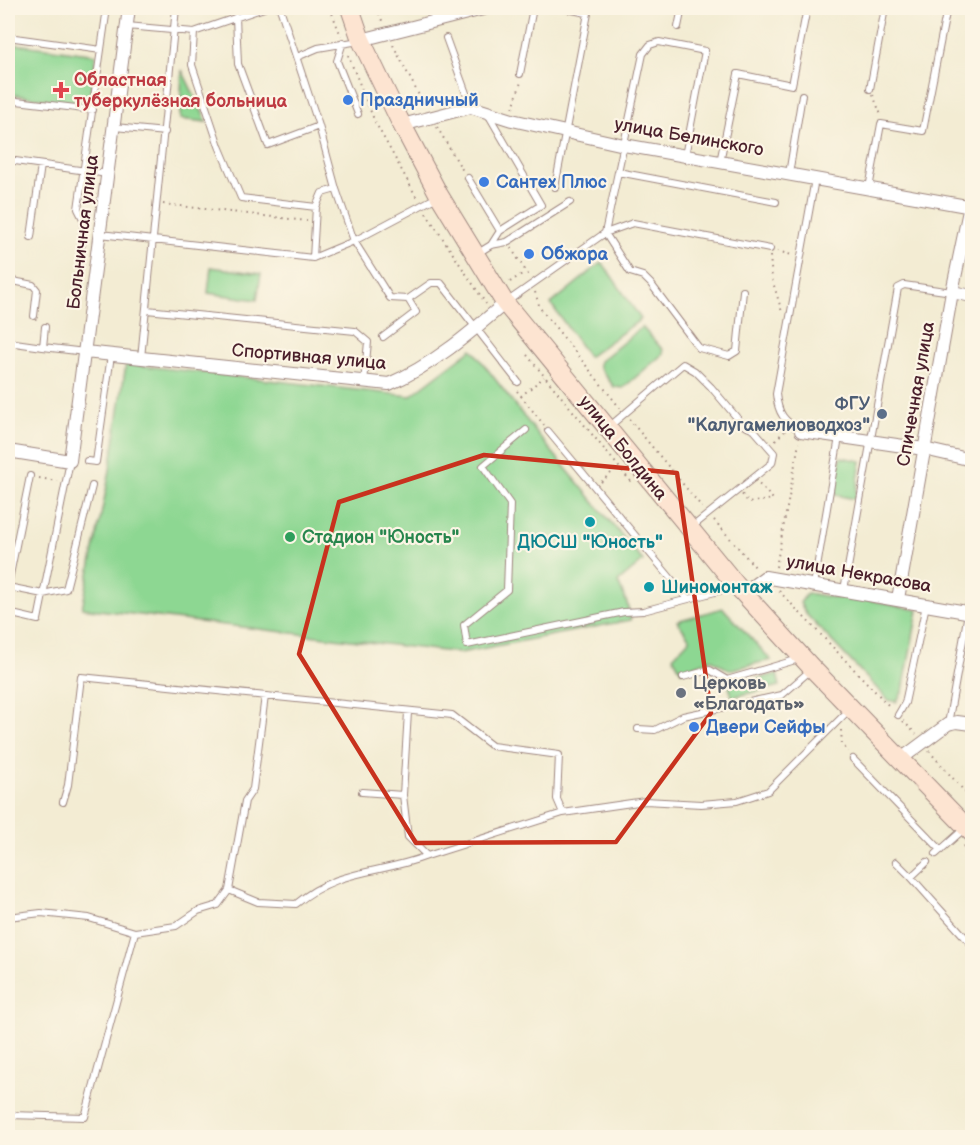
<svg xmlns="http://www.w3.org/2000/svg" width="980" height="1145" font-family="'Balsamiq Sans',sans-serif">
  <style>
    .green { fill: #8dd792; stroke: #6c7b5e; stroke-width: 1.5 }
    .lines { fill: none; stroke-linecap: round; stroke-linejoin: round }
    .lane-casing { stroke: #9e867f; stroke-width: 8 }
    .street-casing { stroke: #9e867f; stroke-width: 14 }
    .secondary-casing { stroke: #9e867f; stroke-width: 20 }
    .path { stroke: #9e867f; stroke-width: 2; stroke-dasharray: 1.5 4.5; stroke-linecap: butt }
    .lane { stroke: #fff; stroke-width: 6 }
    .street { stroke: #fff; stroke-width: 12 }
    .secondary { stroke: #fde4d1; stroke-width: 18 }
    .marked { fill: none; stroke: #c8321e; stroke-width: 4.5; stroke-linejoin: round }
    .health-dot { fill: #e0444e; stroke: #fcf5e5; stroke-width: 2 }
    .shop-dot { fill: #3f7fe0; stroke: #fcf5e5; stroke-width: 2 }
    .service-dot { fill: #5c6f8a; stroke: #fcf5e5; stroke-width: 2 }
    .culture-dot { fill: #0f9aa8; stroke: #fcf5e5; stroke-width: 2 }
    .leisure-dot { fill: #2e9e5b; stroke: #fcf5e5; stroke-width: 2 }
    .worship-dot { fill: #6b7280; stroke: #fcf5e5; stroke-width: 2 }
    .labels { text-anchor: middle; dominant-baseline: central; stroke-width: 4.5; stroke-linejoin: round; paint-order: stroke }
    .health-label { font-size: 18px; font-weight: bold; fill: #be3a42; stroke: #fcf5e5; text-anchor: start }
    .shop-label { font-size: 18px; font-weight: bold; fill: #366cbe; stroke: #fcf5e5; text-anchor: start }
    .street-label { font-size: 18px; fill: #4a1f2b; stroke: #fcf5e5 }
    .service-label { font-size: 18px; font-weight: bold; fill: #4e5e75; stroke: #fcf5e5; text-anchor: end }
    .leisure-label { font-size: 18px; font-weight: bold; fill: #27864d; stroke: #fcf5e5; text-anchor: start }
    .culture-label { font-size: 18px; font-weight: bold; fill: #0d838f; stroke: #fcf5e5 }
    .worship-label { font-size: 18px; font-weight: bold; fill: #5b616d; stroke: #fcf5e5; text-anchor: start }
  </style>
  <rect width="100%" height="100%" fill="#fcf5e5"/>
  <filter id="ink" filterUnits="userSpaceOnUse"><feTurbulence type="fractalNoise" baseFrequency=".0167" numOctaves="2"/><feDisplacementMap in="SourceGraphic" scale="12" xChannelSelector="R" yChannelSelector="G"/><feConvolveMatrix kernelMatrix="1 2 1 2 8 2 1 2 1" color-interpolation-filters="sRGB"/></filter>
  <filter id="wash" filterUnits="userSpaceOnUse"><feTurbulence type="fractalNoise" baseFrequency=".008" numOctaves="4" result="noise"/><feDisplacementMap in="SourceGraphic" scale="24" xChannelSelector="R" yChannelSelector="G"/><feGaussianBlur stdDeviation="1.35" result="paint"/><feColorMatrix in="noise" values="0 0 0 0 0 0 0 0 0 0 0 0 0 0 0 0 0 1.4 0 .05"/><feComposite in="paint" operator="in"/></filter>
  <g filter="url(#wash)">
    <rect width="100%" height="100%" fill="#f3ecd3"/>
    <path class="green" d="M8,43L96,55L89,105L8,94Z
      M182,70L207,122L180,119Z
      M602,262L641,319L588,357L551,304Z
      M211,267L261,274L257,300L208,293Z
      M642,327L663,350V354L623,388L614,387L599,367V362Z
      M472,349L539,436L643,561L618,582L627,603L631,620L460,653L82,608L109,476L126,364L410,396Z
      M841,457L861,461L855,499L835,495Z
      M807,593L836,598L845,595L918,610L903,691L896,702L888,700L806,614L800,603Z
      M723,608L771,660L729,670L711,659L681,671L673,657L690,639L677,621Z
      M777,674L780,686L732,697L729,686Z"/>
  </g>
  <g filter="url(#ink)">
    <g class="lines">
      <defs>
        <path id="lane" d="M280,8L319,126
          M562,8L587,13
          M127,26L194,32L264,8
          M678,27L682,8
          M194,32L192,65L219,146L241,198L316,207L322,193L336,189L319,126L268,145L238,64L236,17
          M8,37L101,50
          M446,38L471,107
          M343,42L337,61L358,114
          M297,57L318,48L359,41
          M520,74L533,8
          M870,89L885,8
          M8,100L93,110
          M488,114L541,205L500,231L491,245
          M115,127L165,132
          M8,160L108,174
          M720,162L738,74L792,85L807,8
          M618,172L643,54L650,45L659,42L705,51L685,156
          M789,174L802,95
          M468,178L500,231
          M555,187L589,8
          M869,188L881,124L923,131L947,8
          M336,189L354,241L437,197
          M100,234L313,258L354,241L390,298L408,299
          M31,237L41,165
          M81,248L84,221L78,209L107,8
          M770,249L633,223L605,233L618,172L776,202
          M478,253L491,245L507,242L570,202
          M313,258L316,207
          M8,280L33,285L37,290L34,316
          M508,301L605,233L630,272L643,276L651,284L699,348L729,356L737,351L743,291
          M147,310L355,331L368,342L364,382
          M45,327L43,347L85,352
          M383,337L416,312L408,299L431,283H441L518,382
          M8,342L43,347
          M141,358L176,8
          M610,426L683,364L695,371L711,387L743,425L754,430L774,453L772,463L692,527
          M526,430L483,466L510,504L507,590L464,625L467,645L624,612L643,611L734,587
          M548,431L688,599
          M801,431C784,421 778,414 776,394L815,179
          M87,461L96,462L111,355
          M8,585L30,476
          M814,585L839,437
          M8,587L43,594L66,589L92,486
          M844,590L898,288L904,285L952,292
          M8,613L38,620L70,461
          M683,677L710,670L727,680L799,659
          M265,696L253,789L245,801L229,890L258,902L296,904C339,868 377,875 427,856
          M898,715L905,703L926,605
          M948,724L968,613
          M638,729L655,730L683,716L782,695L812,669
          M853,759L941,850
          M362,792L403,795L408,837L427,856L563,813
          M403,795L408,712
          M63,802L68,785L81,677L452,715L492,746L559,755L557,799L563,813L645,801L701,804L737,801L768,791L849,710
          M936,854L964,829
          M896,862L911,877
          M927,862L911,877L972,945
          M8,917L41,913L89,918L135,932L176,926L198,911L218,905L229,890
          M8,1115L85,1117L135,932"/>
        <path id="street" d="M361,40L487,8
          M402,125L471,107L512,120L624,145L972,207
          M952,292L972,296
          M85,352L389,384C432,366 470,333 505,303
          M801,431L924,449L972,460
          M8,451L70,461L129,8
          M743,593L765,577L972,613
          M898,599L952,292L972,196
          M901,759L948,724L957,722L972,724"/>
        <path id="secondary" d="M350,8L361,40L399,119L439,195L505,303L737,586L812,668L972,833"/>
      </defs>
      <use href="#lane" class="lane-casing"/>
      <use href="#street" class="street-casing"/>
      <use href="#secondary" class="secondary-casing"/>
      <path class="path" d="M330,8L341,36
        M377,8L383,23
        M393,45L425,107
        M348,55L375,122L417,198
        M873,95L881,115
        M513,108L521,82
        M437,127L463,171
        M163,204L307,221
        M426,213L486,304
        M511,248L529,276
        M777,251L792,255
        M770,256L772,279L782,312
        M510,282L525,272
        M535,292L540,308L620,408
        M527,355L632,483
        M517,391L521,396L544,377
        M521,396L544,425
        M629,419L702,507
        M775,440L786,430
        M39,478L57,481
        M755,480L773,499L749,503L740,492Z
        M601,482L618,467
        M714,520L756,568
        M776,567L799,443
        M779,591L891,708
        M903,721L916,734
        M841,730L842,744L848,752
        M929,751L972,800
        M963,846L972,855"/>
      <use href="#lane" class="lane"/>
      <use href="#street" class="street"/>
      <use href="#secondary" class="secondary"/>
    </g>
  </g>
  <path class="marked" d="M484,455L677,473L711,713L616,842L416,843L299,654L339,502Z"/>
  <path class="health-dot" d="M58 81h6v6h6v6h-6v6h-6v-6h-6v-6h6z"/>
  <g class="shop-dot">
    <circle cx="348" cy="100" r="6"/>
    <circle cx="484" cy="182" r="6"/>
    <circle cx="529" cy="254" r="6"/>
    <circle cx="694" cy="727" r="6"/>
  </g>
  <circle class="service-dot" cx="882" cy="414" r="6"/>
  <g class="culture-dot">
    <circle cx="590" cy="522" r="6"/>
    <circle cx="649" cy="587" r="6"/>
  </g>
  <circle class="leisure-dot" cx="290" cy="537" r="6"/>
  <circle class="worship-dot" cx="681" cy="693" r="6"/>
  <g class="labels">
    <g class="health-label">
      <text x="74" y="80">Областная<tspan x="74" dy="21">туберкулёзная больница</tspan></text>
    </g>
    <g class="shop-label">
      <text x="360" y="100">Праздничный</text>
      <text x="496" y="182">Сантех Плюс</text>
      <text x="541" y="254">Обжора</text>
      <text x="706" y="727">Двери Сейфы</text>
    </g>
    <g class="street-label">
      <text transform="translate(689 137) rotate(10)">улица Белинского</text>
      <text transform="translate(83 232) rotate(-83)">Больничная улица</text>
      <text transform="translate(309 357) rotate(5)">Спортивная улица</text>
      <text transform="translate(916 394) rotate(-80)">Спичечная улица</text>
      <text transform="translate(623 448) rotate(51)">улица Болдина</text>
      <text transform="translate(859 574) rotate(10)">улица Некрасова</text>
    </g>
    <g class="service-label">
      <text x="870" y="404">ФГУ<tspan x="870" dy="21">"Калугамелиоводхоз"</tspan></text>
    </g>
    <g class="leisure-label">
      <text x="302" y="537">Стадион "Юность"</text>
    </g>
    <g class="culture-label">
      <text x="590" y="542">ДЮСШ "Юность"</text>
      <text x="661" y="587" text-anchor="start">Шиномонтаж</text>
    </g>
    <g class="worship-label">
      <text x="693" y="683">Церковь<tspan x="693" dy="21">«Благодать»</tspan></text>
    </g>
  </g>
  <rect width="980" height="1145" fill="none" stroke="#fcf5e5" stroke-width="30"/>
</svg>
